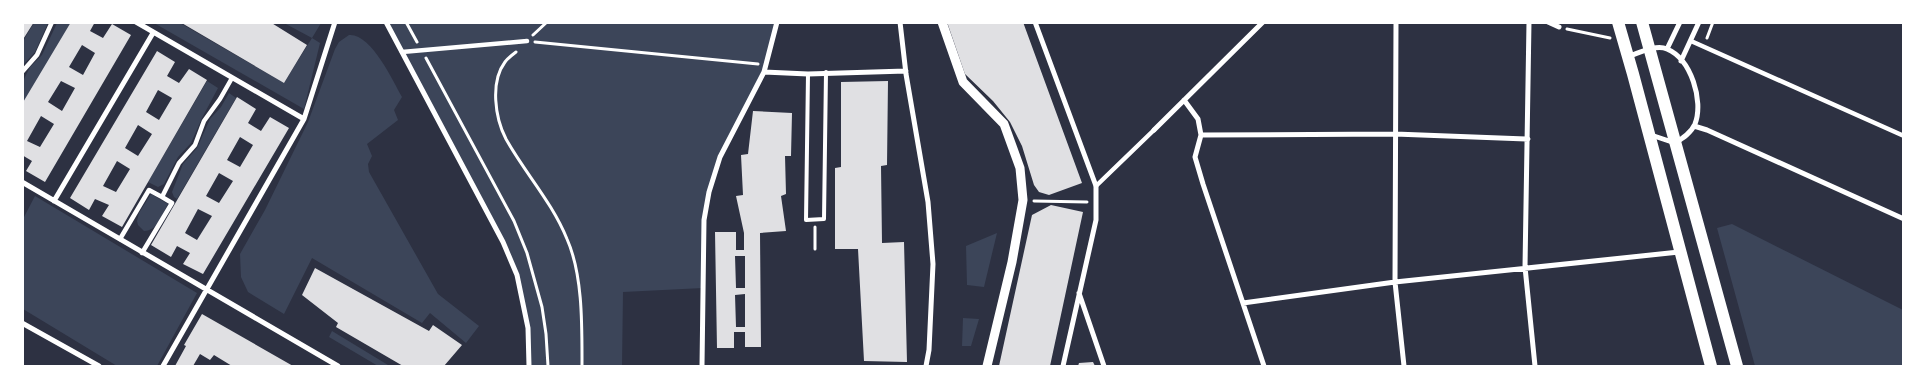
<svg xmlns="http://www.w3.org/2000/svg" width="1926" height="389" font-family="'Nunito Sans',sans-serif">
  <style>
    .green { fill: #3c4559 }
    .building { fill: #e0e0e3; fill-rule: evenodd }
    .lines { fill: none; stroke-linecap: round; stroke-linejoin: round }
    .path { stroke: #fff; stroke-width: 3 }
    .service { stroke: #fff; stroke-width: 4 }
    .pedestrian { stroke: #fff; stroke-width: 4.5 }
    .minor { stroke: #fff; stroke-width: 5 }
    .tertiary { stroke: #fff; stroke-width: 9 }
    .primary { stroke: #fff; stroke-width: 12 }
  </style>
  <rect width="100%" height="100%" fill="#2d3142"/>
  <path class="green" d="M34,23H48L35,52L23,65V41Z
    M57,23H71L23,104V81L30,67L42,55Z
    M154,23H180L284,83L312,38L284,23H321L312,38L320,43L304,109Z
    M386,23H777L766,65L720,157L704,220L703,288L623,292L622,366H529L528,328L517,275L503,242Z
    M349,35C371,33 393,81 402,97L394,110L398,120L367,144L372,156L368,164L369,172L438,294L479,326L466,343L430,313L422,323L312,258L284,314L248,292L241,277L240,254L265,210L308,122L335,49L339,42Z
    M207,81L218,88L202,118L191,143L178,157L164,184L158,187L148,182Z
    M229,93L236,98L177,199L174,197L172,192L183,164L197,148L210,119L221,107Z
    M151,194L168,204C162,214 158,231 144,231L138,225L137,221L139,213Z
    M35,196L197,293L157,366H117L23,309V219Z
    M1732,224L1903,310V366H1755L1717,228Z
    M997,233L984,287L967,285L966,246Z
    M963,318L979,319L971,346H962Z
    M332,331L388,365L386,366H378L329,337Z"/>
  <path class="building" d="M22,22H34L22,41Z
    M71,22H95L90,31L103,38L112,24L131,35L45,182L26,171L32,161L22,155V104ZM82,45L95,53L83,75L69,67ZM61,81L75,88L62,111L48,102ZM41,116L54,124L40,147L27,141Z
    M180,22H270L307,45L284,83Z
    M947,22H1023L1082,183L1049,195L1039,192L1034,185L1022,146L1010,122L993,101L965,74Z
    M157,51L175,62L167,76L179,83L189,69L207,80L122,227L102,216L109,205L95,199L89,210L70,198ZM158,90L172,98L159,120L146,112ZM138,125L152,134L138,156L125,148ZM117,161L130,169L116,192L103,186Z
    M888,81L887,165L881,166L882,243L904,242L907,362L864,361L858,249H835V168L841,167V82Z
    M237,97L256,109L248,123L261,131L270,117L289,128L203,274L183,264L190,253L177,246L171,257L151,245ZM240,137L253,145L240,167L227,160ZM219,173L233,181L219,203L206,196ZM198,209L212,216L197,240L185,233Z
    M753,111L792,113L791,156H785L786,194L781,196L786,231L760,233L761,347H745V332H734V348H717L715,232H736V250H744V233L736,196L743,195L741,155L748,154ZM735,256H745V288H736ZM745,294V327H736L735,295Z
    M1051,205L1083,212L1050,366H999L1032,215Z
    M315,268L429,331L433,325L462,345L444,366H403L336,327L338,323L302,295Z
    M202,314L293,366H232L214,355L210,360L200,354L193,366H175L186,346L184,345Z
    M1093,362L1095,366H1078L1079,363Z"/>
  <g class="lines">
    <path class="path" d="M406,22L417,42
      M1567,29L1610,38
      M533,35L547,22
      M1707,38L1713,22
      M535,42L758,64
      M516,52C512,55 508,58 505,62C490,82 495,118 506,139C525,173 552,202 567,239C583,275 582,327 582,366
      M426,58L514,221L527,253L542,307L546,334L548,366
      M1034,201L1087,202
      M815,249V227"/>
    <path class="service" d="M808,74L806,220L824,219L826,72"/>
    <path class="pedestrian" d="M1691,41L1904,136
      M402,52L527,41
      M22,72L37,55L52,22
      M1096,186L1154,130
      M120,239L149,190L162,197
      M142,253L172,203L162,197L179,163L195,145L204,121L220,99L232,78"/>
    <path class="minor" d="M136,22L304,119
      M386,22L503,242L517,275L528,328L529,366
      M900,22L906,74L928,202L933,264L929,350L926,366
      M1035,22L1096,186V220L1063,366
      M1396,22L1395,282L1404,366
      M1529,22L1525,267L1535,366
      M1548,22L1559,27
      M1667,49L1680,22
      M1629,56C1639,53 1656,44 1667,49C1691,59 1704,101 1695,124C1691,133 1683,138 1675,143L1651,135
      M1681,61L1699,22
      M764,72L808,74L906,71
      M1184,100L1198,119L1201,135L1195,157L1203,184L1264,366
      M1694,126L1707,130L1904,219
      M1154,130L1263,22
      M1201,135L1395,134L1528,139
      M22,182L338,366
      M54,201L153,33
      M1079,293L1104,366
      M1243,303L1395,282L1679,252
      M22,323L99,366
      M163,366L304,119L335,22
      M702,366L704,220L709,192L720,157L764,72L777,22"/>
    <path class="tertiary" d="M942,22L963,82L1004,124L1020,168L1023,200L1012,262L987,366"/>
    <path class="primary" d="M1618,22L1633,74L1711,366
      M1642,22L1737,366"/>
  </g>
  <rect width="1926" height="389" fill="none" stroke="#ffffff" stroke-width="48"/>
</svg>
